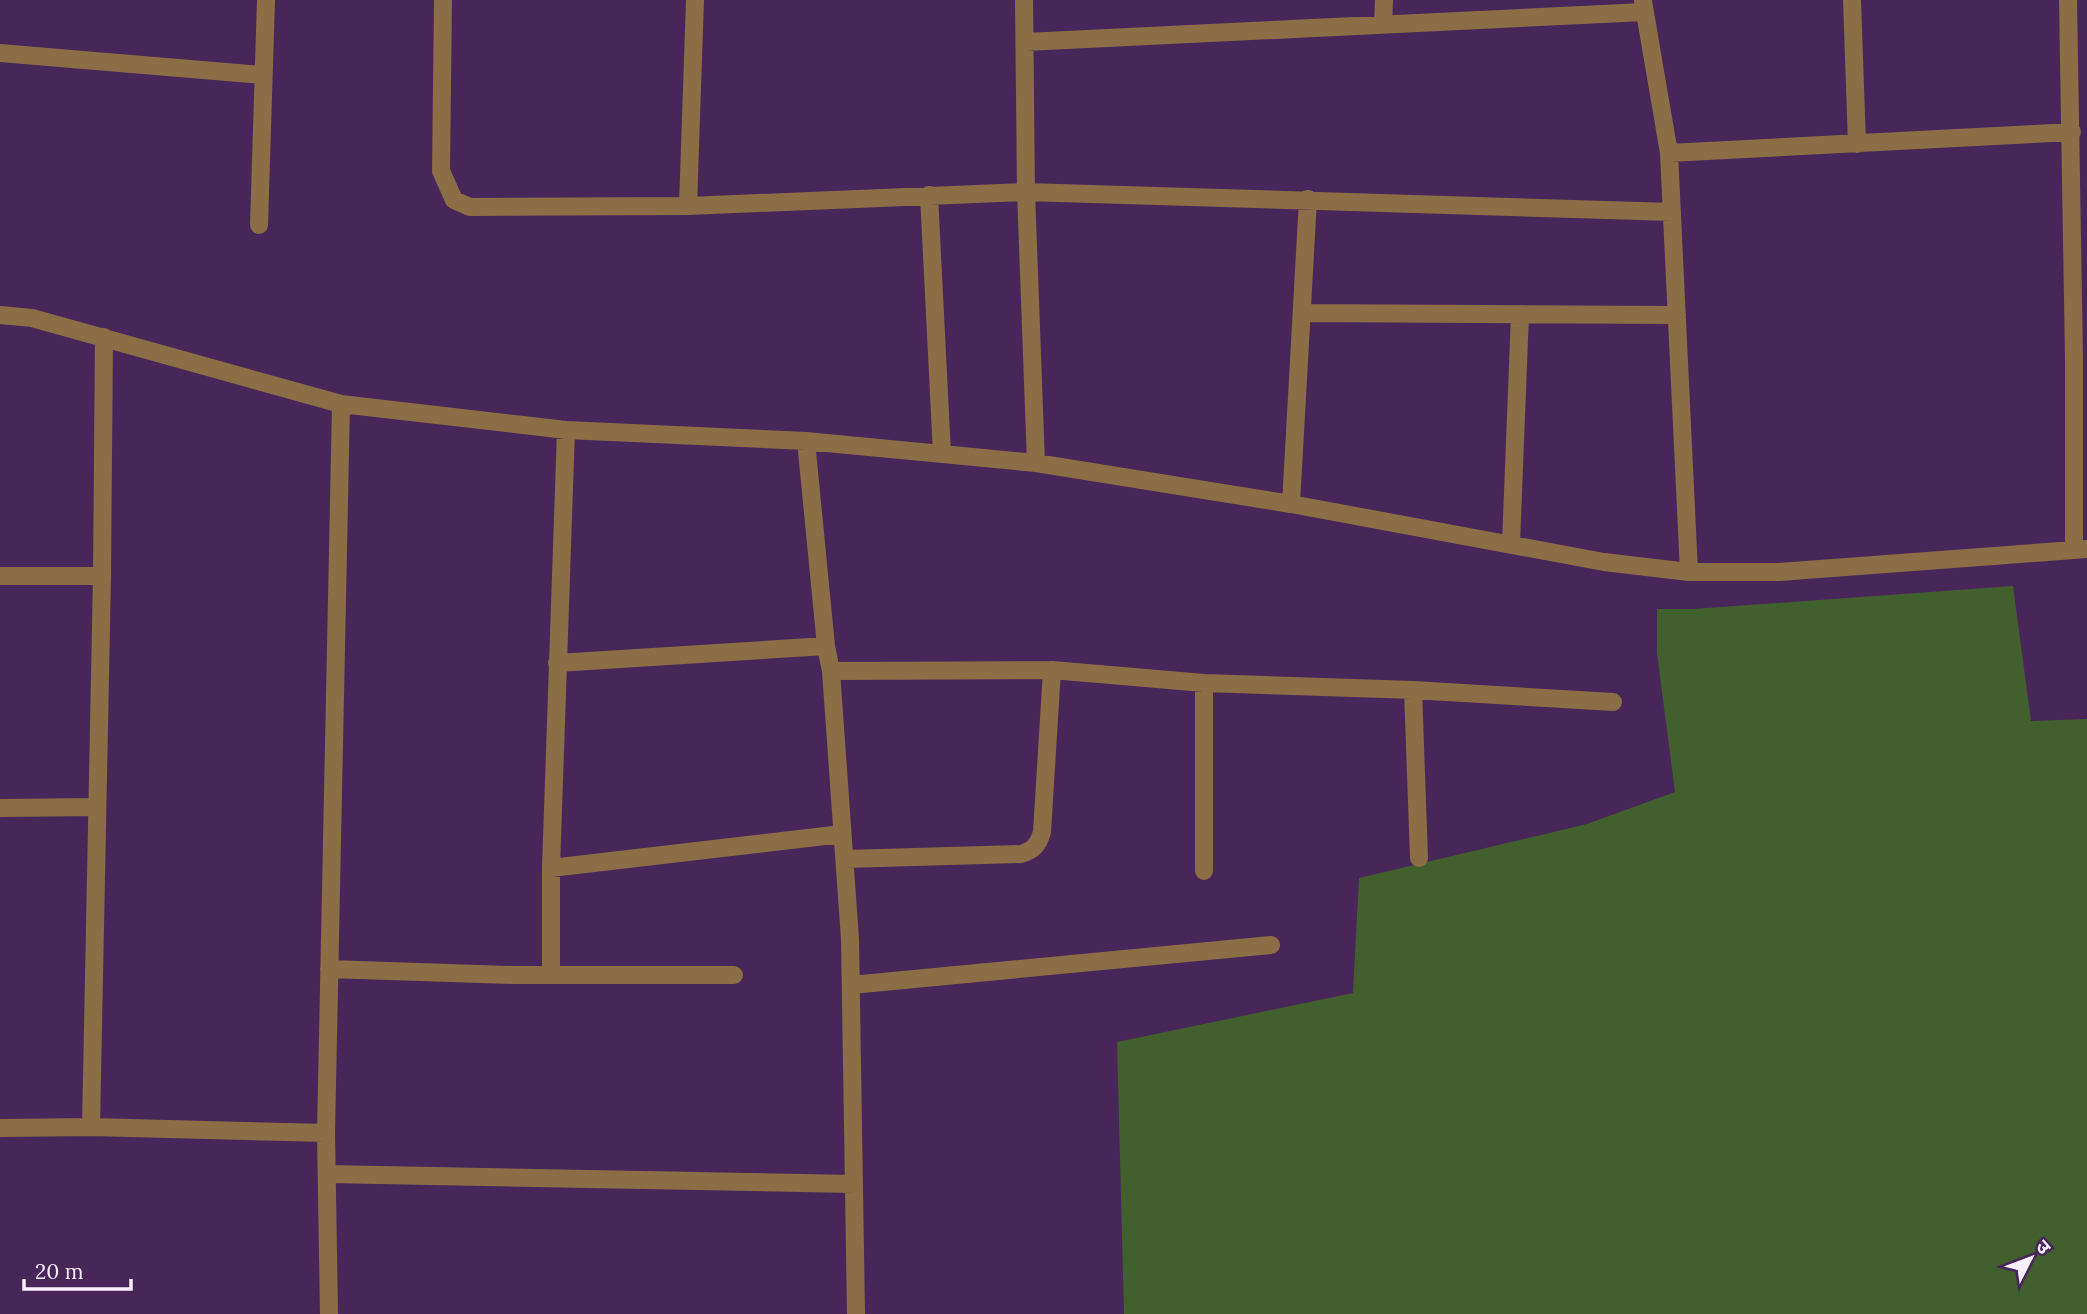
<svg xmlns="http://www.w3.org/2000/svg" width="2087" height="1314" font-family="Lora,'Noto Sans Devanagari',serif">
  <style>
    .green { fill: #42602d }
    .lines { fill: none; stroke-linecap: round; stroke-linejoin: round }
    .minor { stroke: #8b6d46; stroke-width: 18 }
  </style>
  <rect width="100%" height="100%" fill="#482659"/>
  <path class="green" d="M2013,586L2031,721L2087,719V1314H1124L1117,1042L1353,993L1359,878L1587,824L1675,792L1657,653V609H1693Z"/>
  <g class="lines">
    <path class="minor" d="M443,0L441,171L454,200L470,207L688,206L1026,192L1672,212
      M1024,0L1026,192L1036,463
      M1852,0L1857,144
      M2068,0L2074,358V550
      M1643,1L1669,153L1689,572
      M1383,25L1384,0
      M1025,42L1644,12
      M0,53L263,75
      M1669,153L2072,132
      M929,195L942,454
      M688,206L695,0
      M259,225L266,0
      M1302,313L1677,315
      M0,315L32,318L341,404L566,430L806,441L826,646L831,671L850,939L856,1314
      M566,430L551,868L842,834
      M806,441L1036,463L1291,504L1604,562L1689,572H1779L2087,549
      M1291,504L1308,199
      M1511,544L1520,314
      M0,576H102
      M557,663L826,646
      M831,671L1052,670L1204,683L1413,690L1613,702
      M1204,683V871
      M1413,690L1419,858
      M0,808L97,807
      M846,859L1021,854C1034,850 1038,845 1042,832L1052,670
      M329,969L512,975H734
      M551,974V868
      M851,985L1271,945
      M91,1127L102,576L104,337
      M0,1128L91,1127L326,1133
      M328,1174L854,1184
      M329,1314L326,1133L341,404"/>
  </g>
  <g transform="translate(2031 1258) rotate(48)" stroke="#482659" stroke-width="5" paint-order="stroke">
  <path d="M0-5L12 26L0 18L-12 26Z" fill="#f7effc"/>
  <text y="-10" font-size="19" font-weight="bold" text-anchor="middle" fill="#f7effc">उ</text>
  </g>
  <path d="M24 1279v10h107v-10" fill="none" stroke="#f7effc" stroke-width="3.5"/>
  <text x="35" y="1279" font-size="21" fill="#f7effc" stroke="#482659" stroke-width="5" paint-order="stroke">20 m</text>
</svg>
